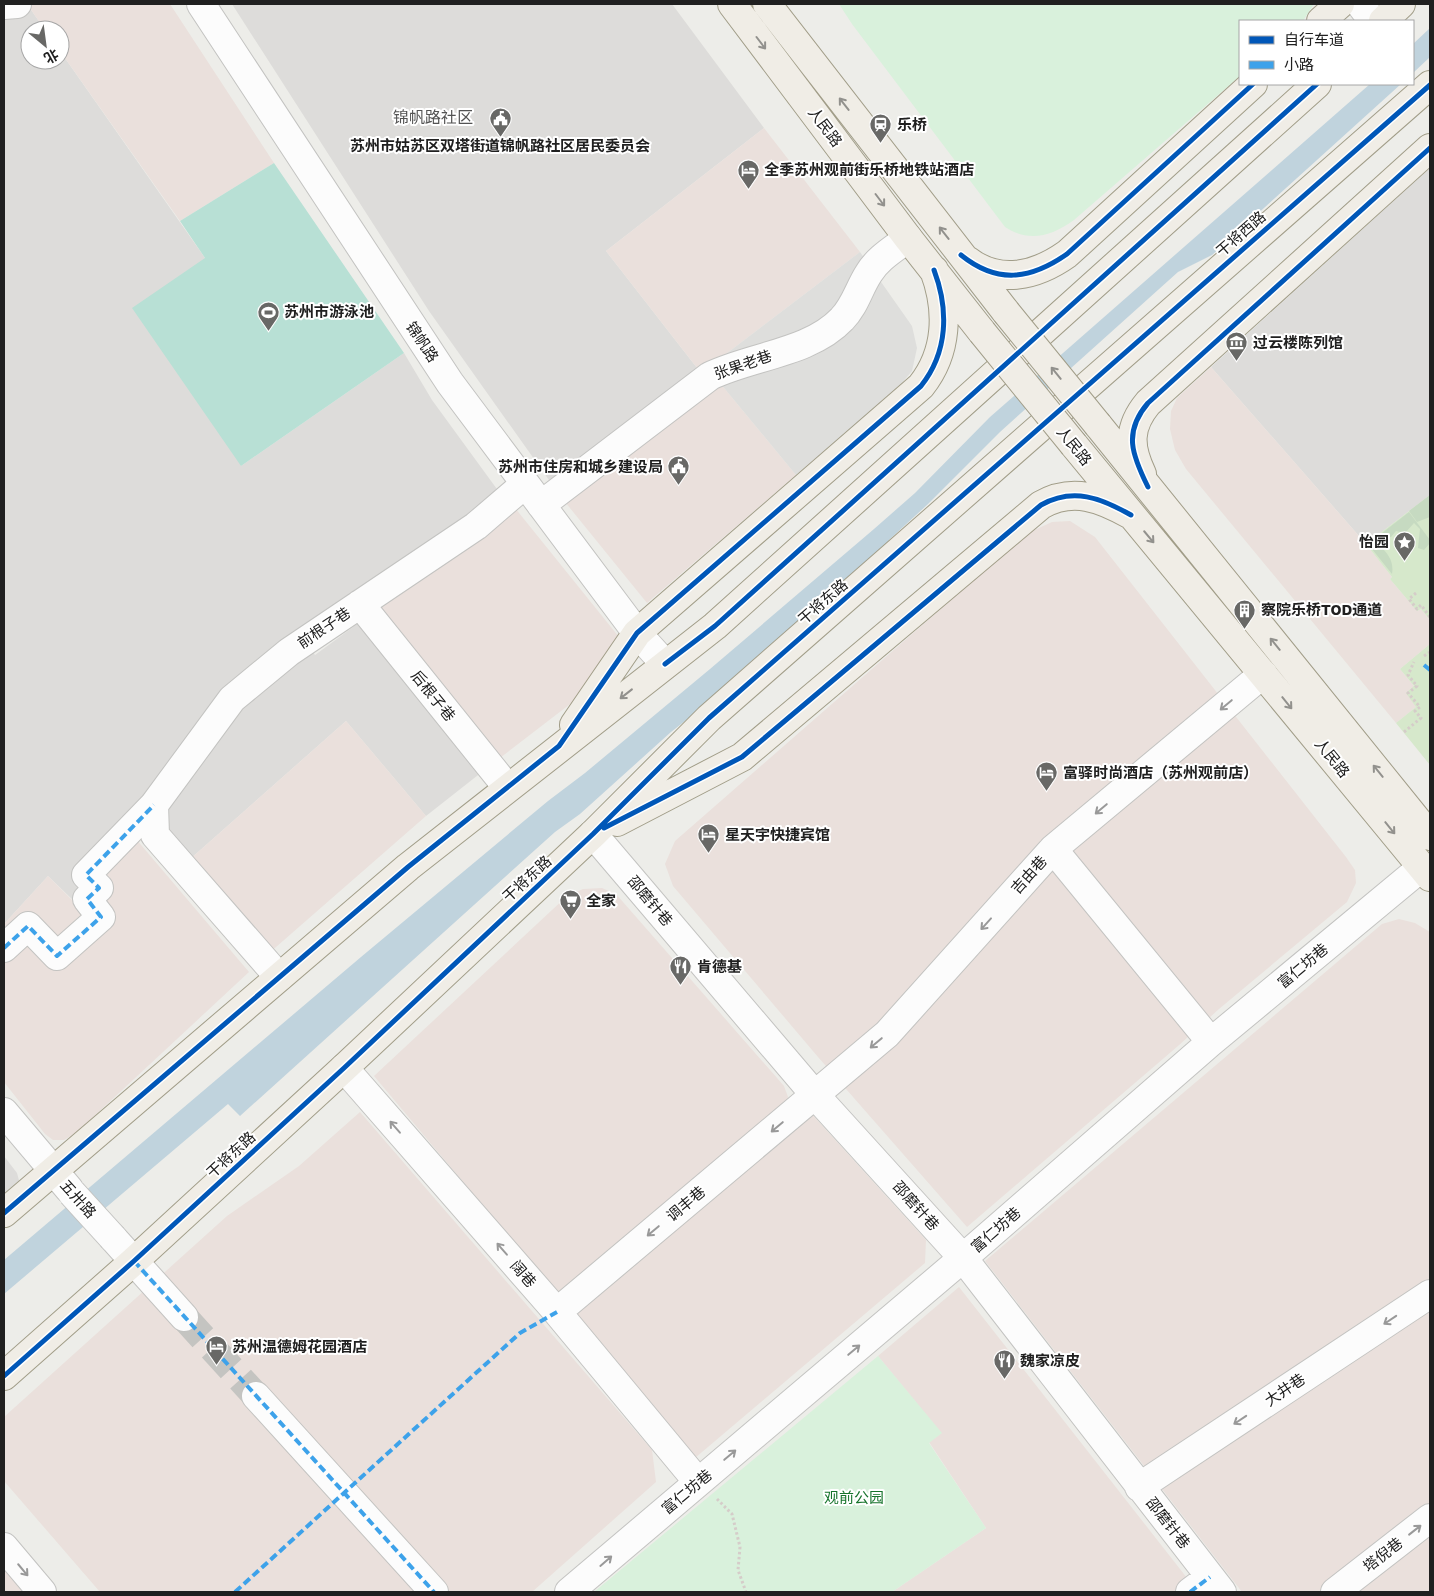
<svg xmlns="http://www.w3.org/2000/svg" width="1434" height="1596" font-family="'Work Sans','Noto Sans SC',sans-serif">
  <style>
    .residential { fill: #dddcda }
    .commercial { fill: #eae0dc }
    .grass { fill: #d6e8cb }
    .forest { fill: #c6dac1 }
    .park { fill: #d9f1dc }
    .pitch { fill: #b8e0d5 }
    .parking { fill: #dededc }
    .water { fill: #c0d3dd }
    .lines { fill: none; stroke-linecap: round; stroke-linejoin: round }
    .minor-tunnel { stroke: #c4c4c1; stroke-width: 28; stroke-dasharray: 28 14; stroke-linecap: butt }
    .minor-casing { stroke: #c3c3c1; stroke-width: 30 }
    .major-casing { stroke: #a19d88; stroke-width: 30 }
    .path { stroke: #d5ccc9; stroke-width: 3; stroke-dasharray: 2.5 2.5; stroke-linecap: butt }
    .minor { stroke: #fcfcfc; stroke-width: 28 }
    .major { stroke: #f0ede6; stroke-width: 28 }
    .minor-bridge-casing { stroke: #c3c3c1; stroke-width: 30; stroke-linecap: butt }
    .major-bridge-casing { stroke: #a19d88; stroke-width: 30; stroke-linecap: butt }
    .minor-bridge { stroke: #fcfcfc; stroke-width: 28 }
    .major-bridge { stroke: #f0ede6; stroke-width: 28 }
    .quiet { stroke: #3da2ea; stroke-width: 4; stroke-dasharray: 8 4; stroke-linecap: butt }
    .cycleway-casing { stroke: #fff; stroke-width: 8 }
    .cycleway { stroke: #0057b8; stroke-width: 5 }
    .oneway { stroke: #92918d }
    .oneway2 { stroke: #999 }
    .labels { text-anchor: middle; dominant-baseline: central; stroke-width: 4; stroke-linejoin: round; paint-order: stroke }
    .poi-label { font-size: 15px; font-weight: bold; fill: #202020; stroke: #fff; text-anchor: start }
    .street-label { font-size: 15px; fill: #202020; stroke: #fff }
    .park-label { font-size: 15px; fill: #17742c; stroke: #fff }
    .neighbourhood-label { font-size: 16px; fill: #535353; stroke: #fff }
  </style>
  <rect width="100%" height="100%" fill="#edede9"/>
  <path class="residential" d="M4,4H27L45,30H30V60H60V51L205,258L241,466L404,353L432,400L502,496L303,638L315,655L364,619L487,768L426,816L346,721L180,868L145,828L75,902L48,876L4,924Z
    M232,4H672L764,128L606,251L708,382L561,497L429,311Z
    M1430,168V495L1366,544L1211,367Z
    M4,1156L17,1173L20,1184L4,1204Z"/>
  <path class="commercial" d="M27,4H170L274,163L180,221L60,51V30H45Z
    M764,128L860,252L701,373L606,251Z
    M1211,367L1366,544L1392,577L1390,579L1417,611L1421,609L1430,620V644L1400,669L1414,686L1416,707L1396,723L1186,469L1175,450L1170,429L1171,411L1177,398Z
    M715,377L796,475L647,603L561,497Z
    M511,503L619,637L617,668L487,768L364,619Z
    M1070,521L1095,537L1346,857L1355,870L1356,883L1347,902L1219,1009L1178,1046L967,1227L818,1057L673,886L665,864L675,841L1014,545L1030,532L1052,522Z
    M346,721L426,816L260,961L180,868Z
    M136,839L249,972L76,1133L64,1140H53L45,1134L4,1082V924L48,876L74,902Z
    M602,888L616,894L784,1086L788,1097L785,1114L809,1111L926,1240L925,1263L695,1458L374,1076L567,896L583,889Z
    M1399,919L1415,923L1430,932V1592H1242L985,1261L1382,924Z
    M360,1112L652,1450L656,1482L532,1592H100L4,1481V1417L227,1216L299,1166Z
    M959,1287L1198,1592H892L986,1528L929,1442L941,1433L878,1356Z
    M4,1565L27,1592H4Z"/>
  <path class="grass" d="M1430,495V620L1421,609L1417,611L1390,579L1392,577L1366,544Z
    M1430,644V765L1396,723L1416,707L1406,693L1414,686L1400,669Z"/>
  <path class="forest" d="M1430,495V517L1417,522L1409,511Z
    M1409,512L1430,540V543L1424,550L1418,548L1420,529L1414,523L1405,533L1396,531L1391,537L1384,538L1381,547C1389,555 1394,562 1392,574L1368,544Z"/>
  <path class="park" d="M839,4H1314L1303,21H1240V76L1074,220C1052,236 1029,243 1005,227L852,24Z
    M878,1356L942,1433L929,1443L986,1528L892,1592H594Z"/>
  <path class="pitch" d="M274,163L404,353L241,466L132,308L205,258L180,221Z"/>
  <path class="parking" d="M860,252L912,326L917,348L912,371L890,397L796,475L715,377L701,373Z"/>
  <path class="water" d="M1430,28V57L1413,73V44Z
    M1370,84H1401L1212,255L1178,272L1000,432L928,504L890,539L868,565L754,667L671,732L580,814L555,832L240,1116L228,1104L4,1294V1260L361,957L548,801L585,773L710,669L874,529L915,493L990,417Z"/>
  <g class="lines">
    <path class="minor-tunnel" d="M184,1317L256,1396"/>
    <defs>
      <path id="minor" d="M201,4L450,383L637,633L665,664
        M1360,4L1373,21
        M4,5L17,4
        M541,505L710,376C751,356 810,353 842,319C855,306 859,288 869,273C878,258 894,249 908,238
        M360,604L507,787
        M593,834L815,1095L963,1258L1222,1592
        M1053,849L1211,1042
        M4,948L28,926L57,956L101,917L87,899L99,888L86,875L154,805
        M279,977L155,835L154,805L232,699L289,652L476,526L525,484
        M344,1068L557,1312L698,1482
        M4,1112L69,1189
        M113,1238L184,1317
        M557,1312L887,1034L1053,849L1263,674
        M256,1396L434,1592
        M1139,1487L1430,1294
        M4,1547L42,1592
        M569,1592L963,1258L1211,1042L1422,867
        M1190,1592L1210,1577
        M1335,1592L1430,1518"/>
      <path id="major" d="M732,4L908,238L982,332
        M767,4L1006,312
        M1321,21L1340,4
        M1383,21L1401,4
        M967,260C999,285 1036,276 1067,254L1253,84
        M1098,425L1430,836
        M1074,445L1430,877
        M1142,474C1129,447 1128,427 1148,403L1430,148
        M574,725L637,633L921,386C948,352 949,310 934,270
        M617,822L742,757L1041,505C1073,487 1101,498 1131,515
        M4,1213L408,867L715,626L1317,84
        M4,1376L134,1261L344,1068L593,834L709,718L1430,85"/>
    </defs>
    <use href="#minor" class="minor-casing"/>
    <use href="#major" class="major-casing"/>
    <path class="path" d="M1416,593L1409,599L1417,609L1421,605L1430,617
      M1424,656L1430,652
      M1404,732L1421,718L1415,711L1420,707L1408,693L1417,686L1408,675L1414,662
      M717,1499L732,1514L740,1547L738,1570L746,1592"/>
    <use href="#minor" class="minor"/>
    <use href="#major" class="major"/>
    <defs>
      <path id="minor-bridge" d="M72,1193L113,1238"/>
      <path id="major-bridge" d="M1006,312L1098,425
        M982,332L1074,445"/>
    </defs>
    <use href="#minor-bridge" class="minor-bridge-casing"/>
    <use href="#major-bridge" class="major-bridge-casing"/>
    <use href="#minor-bridge" class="minor-bridge"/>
    <use href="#major-bridge" class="major-bridge"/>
    <path class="quiet" d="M1424,665L1430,670
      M4,948L28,926L57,956L101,917L87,899L99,888L86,875L154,805
      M134,1261L434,1592
      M235,1592L520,1333L557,1312
      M1190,1592L1210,1577"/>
    <defs>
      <path id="cycleway" d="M961,255C997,284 1030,280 1067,254L1253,84
        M1148,487C1132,455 1123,432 1148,403L1430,148
        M665,664L715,626L1317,84
        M604,828L742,757L1041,505C1073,487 1101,498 1131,515
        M4,1213L408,867L559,746L637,633L921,386C948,352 949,310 934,270
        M4,1376L134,1261L344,1068L593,834L709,718L1430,85"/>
    </defs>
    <use href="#cycleway" class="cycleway-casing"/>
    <use href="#cycleway" class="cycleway"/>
  </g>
  <defs><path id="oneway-shaft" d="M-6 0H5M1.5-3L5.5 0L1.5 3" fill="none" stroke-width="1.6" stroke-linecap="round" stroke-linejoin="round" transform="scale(1.25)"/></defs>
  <g class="oneway">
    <use href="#oneway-shaft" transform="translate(761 43) rotate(53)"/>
    <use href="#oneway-shaft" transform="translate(844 104) rotate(-128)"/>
    <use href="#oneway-shaft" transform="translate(880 200) rotate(53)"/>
    <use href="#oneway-shaft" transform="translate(944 233) rotate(-128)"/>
    <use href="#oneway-shaft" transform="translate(1056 373) rotate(-129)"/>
    <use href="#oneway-shaft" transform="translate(1149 537) rotate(50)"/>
    <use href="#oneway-shaft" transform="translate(1275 644) rotate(-129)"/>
    <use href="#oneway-shaft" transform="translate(626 694) rotate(142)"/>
    <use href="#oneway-shaft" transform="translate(1287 703) rotate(51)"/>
    <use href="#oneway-shaft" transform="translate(1378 771) rotate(-129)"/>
    <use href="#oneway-shaft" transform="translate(1390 828) rotate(51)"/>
  </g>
  <g class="oneway2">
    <use href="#oneway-shaft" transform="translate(1226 705) rotate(140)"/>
    <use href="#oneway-shaft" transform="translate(1101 809) rotate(140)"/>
    <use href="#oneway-shaft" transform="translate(986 924) rotate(132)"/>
    <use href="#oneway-shaft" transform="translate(876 1043) rotate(140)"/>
    <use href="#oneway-shaft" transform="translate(395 1127) rotate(-131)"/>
    <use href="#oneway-shaft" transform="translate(777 1127) rotate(140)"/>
    <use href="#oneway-shaft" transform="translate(653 1231) rotate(140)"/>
    <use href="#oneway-shaft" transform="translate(502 1249) rotate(-131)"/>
    <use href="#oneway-shaft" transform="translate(1390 1320) rotate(146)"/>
    <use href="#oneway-shaft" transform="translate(854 1350) rotate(-40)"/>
    <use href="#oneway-shaft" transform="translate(1240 1420) rotate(146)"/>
    <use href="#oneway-shaft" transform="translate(730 1455) rotate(-40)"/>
    <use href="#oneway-shaft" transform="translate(1415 1530) rotate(-38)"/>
    <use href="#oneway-shaft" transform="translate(606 1561) rotate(-41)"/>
    <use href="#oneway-shaft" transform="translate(23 1570) rotate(50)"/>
  </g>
  <defs>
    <symbol id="civic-pin" viewBox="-11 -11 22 30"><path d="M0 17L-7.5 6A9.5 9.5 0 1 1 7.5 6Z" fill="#686866" stroke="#fff"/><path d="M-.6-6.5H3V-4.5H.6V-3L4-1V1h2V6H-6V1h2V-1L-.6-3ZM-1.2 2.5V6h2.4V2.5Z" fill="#fff"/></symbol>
    <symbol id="station-pin" viewBox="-11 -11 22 30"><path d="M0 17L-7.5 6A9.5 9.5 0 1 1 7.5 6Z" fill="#686866" stroke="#fff"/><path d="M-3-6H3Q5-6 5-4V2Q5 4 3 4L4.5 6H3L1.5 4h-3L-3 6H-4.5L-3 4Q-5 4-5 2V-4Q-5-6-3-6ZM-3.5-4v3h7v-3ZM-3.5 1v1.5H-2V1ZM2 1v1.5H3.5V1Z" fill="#fff"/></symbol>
    <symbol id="hotel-pin" viewBox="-11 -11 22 30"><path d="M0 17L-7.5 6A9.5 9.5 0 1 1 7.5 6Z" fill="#686866" stroke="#fff"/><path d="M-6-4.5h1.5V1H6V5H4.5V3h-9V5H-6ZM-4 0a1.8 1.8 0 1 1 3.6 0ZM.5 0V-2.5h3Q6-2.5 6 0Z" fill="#fff"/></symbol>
    <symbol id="stadium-pin" viewBox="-11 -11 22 30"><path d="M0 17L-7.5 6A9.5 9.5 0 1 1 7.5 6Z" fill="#686866" stroke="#fff"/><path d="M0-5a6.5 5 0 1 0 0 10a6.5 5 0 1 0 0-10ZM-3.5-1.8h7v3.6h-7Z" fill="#fff"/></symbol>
    <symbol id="museum-pin" viewBox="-11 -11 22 30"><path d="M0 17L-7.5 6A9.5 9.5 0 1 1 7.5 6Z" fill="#686866" stroke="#fff"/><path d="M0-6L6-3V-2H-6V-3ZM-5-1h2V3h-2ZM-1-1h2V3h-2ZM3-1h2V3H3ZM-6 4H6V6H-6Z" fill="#fff"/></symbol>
    <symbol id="sight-pin" viewBox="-11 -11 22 30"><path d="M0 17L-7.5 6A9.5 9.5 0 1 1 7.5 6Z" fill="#686866" stroke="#fff"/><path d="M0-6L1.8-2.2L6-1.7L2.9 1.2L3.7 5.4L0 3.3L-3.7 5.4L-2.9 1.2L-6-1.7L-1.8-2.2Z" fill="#fff"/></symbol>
    <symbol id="building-pin" viewBox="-11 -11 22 30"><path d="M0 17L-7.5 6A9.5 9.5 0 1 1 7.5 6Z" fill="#686866" stroke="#fff"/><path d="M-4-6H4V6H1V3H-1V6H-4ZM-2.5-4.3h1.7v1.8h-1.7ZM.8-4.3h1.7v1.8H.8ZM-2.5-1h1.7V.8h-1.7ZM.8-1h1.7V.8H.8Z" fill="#fff"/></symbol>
    <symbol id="supermarket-pin" viewBox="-11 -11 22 30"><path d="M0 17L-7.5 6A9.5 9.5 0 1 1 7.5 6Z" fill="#686866" stroke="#fff"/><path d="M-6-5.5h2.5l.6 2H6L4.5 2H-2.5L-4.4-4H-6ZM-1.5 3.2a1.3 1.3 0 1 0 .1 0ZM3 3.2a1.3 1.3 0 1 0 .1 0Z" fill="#fff"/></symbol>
    <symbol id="restaurant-pin" viewBox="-11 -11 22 30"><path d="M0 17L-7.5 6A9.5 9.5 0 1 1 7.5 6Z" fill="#686866" stroke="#fff"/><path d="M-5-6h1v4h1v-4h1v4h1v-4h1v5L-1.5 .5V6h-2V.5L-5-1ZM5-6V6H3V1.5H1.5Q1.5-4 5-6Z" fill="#fff"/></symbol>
  </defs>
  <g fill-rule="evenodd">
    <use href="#civic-pin" x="488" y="106" width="25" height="34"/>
    <use href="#station-pin" x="868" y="112" width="25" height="34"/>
    <use href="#hotel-pin" x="736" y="158" width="25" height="34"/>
    <use href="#stadium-pin" x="256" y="300" width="25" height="34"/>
    <use href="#museum-pin" x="1224" y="330" width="25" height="34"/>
    <use href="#civic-pin" x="666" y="454" width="25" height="34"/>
    <use href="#sight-pin" x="1392" y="530" width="25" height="34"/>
    <use href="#building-pin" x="1232" y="598" width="25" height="34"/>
    <use href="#hotel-pin" x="1034" y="760" width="25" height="34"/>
    <use href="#hotel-pin" x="696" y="822" width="25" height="34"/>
    <use href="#supermarket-pin" x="558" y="888" width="25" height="34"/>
    <use href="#restaurant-pin" x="668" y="954" width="25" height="34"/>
    <use href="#hotel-pin" x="204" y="1334" width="25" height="34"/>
    <use href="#restaurant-pin" x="992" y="1348" width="25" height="34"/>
  </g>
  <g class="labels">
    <g class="poi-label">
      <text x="897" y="125">乐桥</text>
      <text x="500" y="146" text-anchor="middle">苏州市姑苏区双塔街道锦帆路社区居民委员会</text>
      <text x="764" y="170">全季苏州观前街乐桥地铁站酒店</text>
      <text x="284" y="312">苏州市游泳池</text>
      <text x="1253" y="343">过云楼陈列馆</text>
      <text x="663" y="467" text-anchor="end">苏州市住房和城乡建设局</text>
      <text x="1389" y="542" text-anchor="end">怡园</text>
      <text x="1261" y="610">察院乐桥TOD通道</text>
      <text x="1063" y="773">富驿时尚酒店（苏州观前店）</text>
      <text x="725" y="835">星天宇快捷宾馆</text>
      <text x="586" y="901">全家</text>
      <text x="697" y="967">肯德基</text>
      <text x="232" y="1347">苏州温德姆花园酒店</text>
      <text x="1020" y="1361">魏家凉皮</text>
    </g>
    <g class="street-label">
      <text transform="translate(825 127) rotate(53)">人民路</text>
      <text transform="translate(1241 234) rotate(-41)">干将西路</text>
      <text transform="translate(422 342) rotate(56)">锦帆路</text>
      <text transform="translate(743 365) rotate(-19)">张果老巷</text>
      <text transform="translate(1074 446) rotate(51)">人民路</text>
      <text transform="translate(823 602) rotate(-41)">干将东路</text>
      <text transform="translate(324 628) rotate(-34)">前根子巷</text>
      <text transform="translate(433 696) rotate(51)">后根子巷</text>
      <text transform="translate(1332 758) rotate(51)">人民路</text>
      <text transform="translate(1029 875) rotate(-48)">吉由巷</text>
      <text transform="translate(527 879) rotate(-43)">干将东路</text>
      <text transform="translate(650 901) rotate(50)">邵磨针巷</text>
      <text transform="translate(1303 966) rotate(-40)">富仁坊巷</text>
      <text transform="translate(231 1155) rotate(-43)">干将东路</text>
      <text transform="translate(78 1199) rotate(48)">五卅路</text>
      <text transform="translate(686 1204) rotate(-40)">调丰巷</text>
      <text transform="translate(916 1206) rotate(48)">邵磨针巷</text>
      <text transform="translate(996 1230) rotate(-41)">富仁坊巷</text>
      <text transform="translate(523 1274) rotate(49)">阔巷</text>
      <text transform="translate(1285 1390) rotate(-34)">大井巷</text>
      <text transform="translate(687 1492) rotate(-40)">富仁坊巷</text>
      <text transform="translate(1168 1523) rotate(52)">邵磨针巷</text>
      <text transform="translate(1383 1555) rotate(-38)">塔倪巷</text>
    </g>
    <g class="park-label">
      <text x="854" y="1498">观前公园</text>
    </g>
    <g class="neighbourhood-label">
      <text x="433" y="117">锦帆路社区</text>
    </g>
  </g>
  <rect width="1434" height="1596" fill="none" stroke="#202020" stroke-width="10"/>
  <rect x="1239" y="20" width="175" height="65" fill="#ffffff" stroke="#a6a6a6"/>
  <rect x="1249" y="36" width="25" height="8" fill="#0057b8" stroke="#a6a6a6"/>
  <text x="1284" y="45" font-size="15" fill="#202020">自行车道</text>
  <rect x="1249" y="61" width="25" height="8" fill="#3da2ea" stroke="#a6a6a6"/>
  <text x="1284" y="70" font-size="15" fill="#202020">小路</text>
  <g transform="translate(45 45) rotate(151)"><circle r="24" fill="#ffffff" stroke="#a6a6a6"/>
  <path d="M0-4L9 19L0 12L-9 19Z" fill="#686866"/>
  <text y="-8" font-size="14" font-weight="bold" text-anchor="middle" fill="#202020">北</text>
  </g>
</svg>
